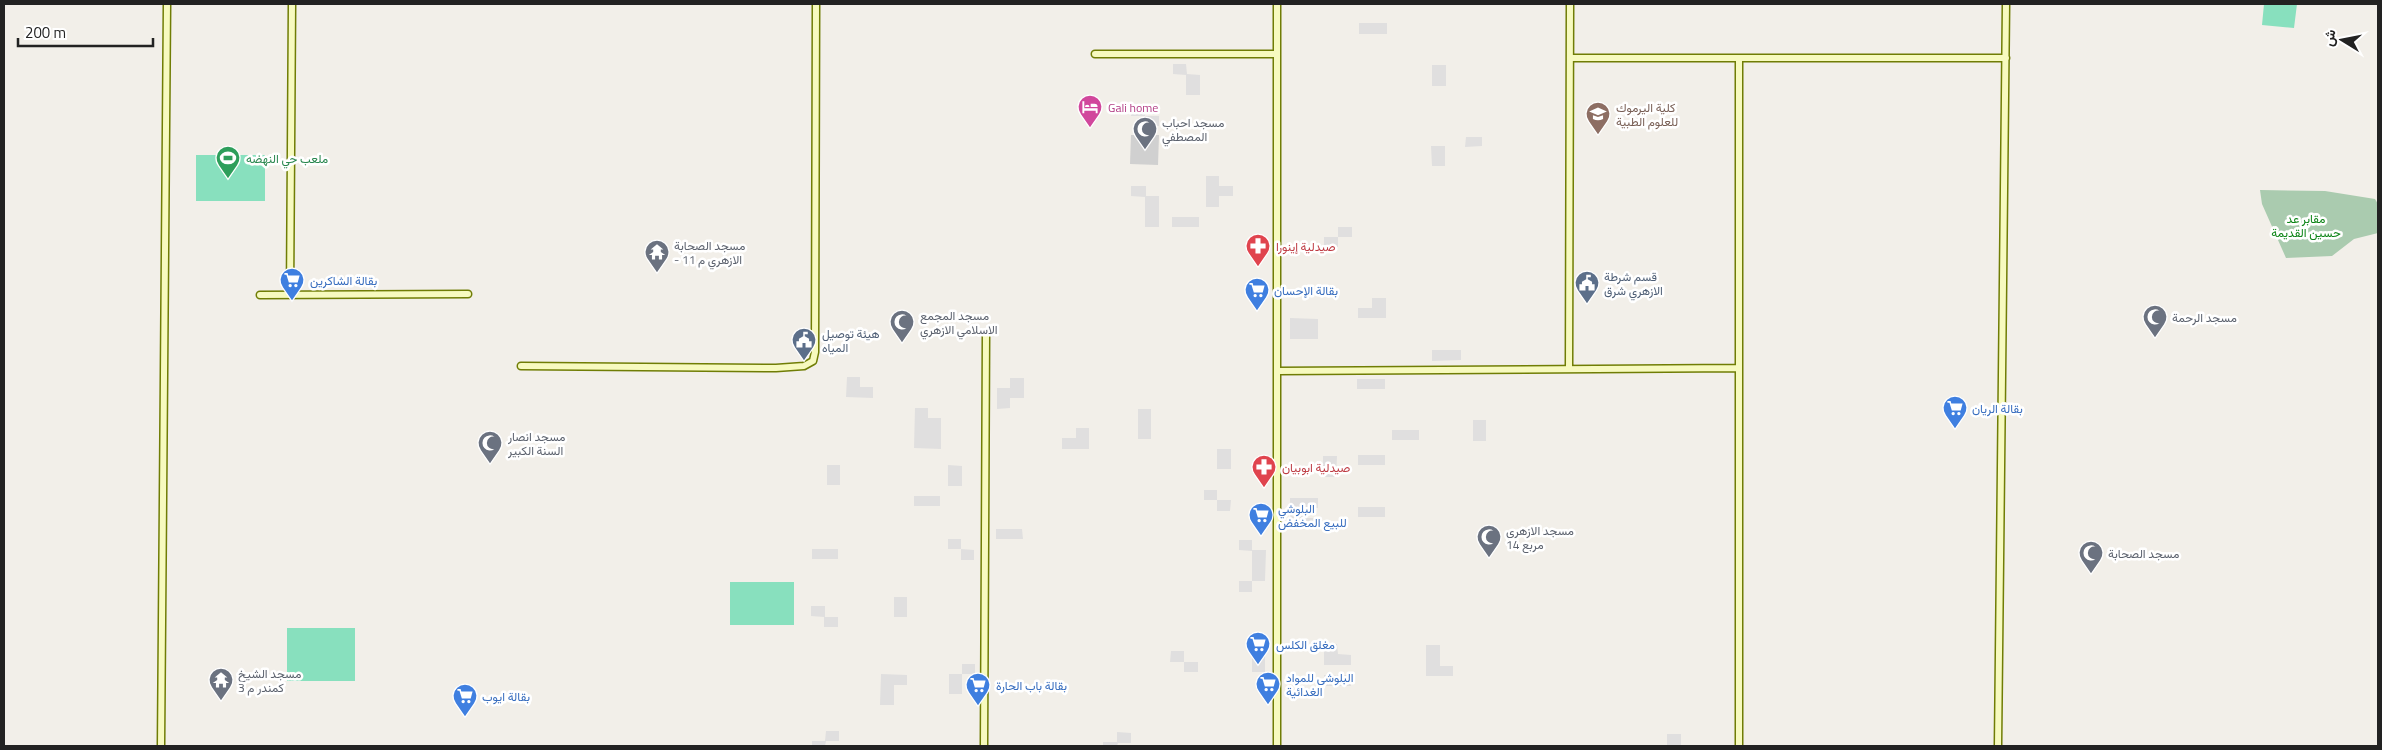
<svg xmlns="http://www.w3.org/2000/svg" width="2382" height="750" font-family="'Titillium Web',Vazirmatn,sans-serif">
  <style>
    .residential { fill: #e0dfdf }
    .religious { fill: #d0d0d0 }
    .cemetery { fill: #aacbaf }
    .pitch { fill: #88e0be }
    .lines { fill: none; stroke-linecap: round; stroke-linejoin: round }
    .secondary-casing { stroke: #707d05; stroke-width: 9 }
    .secondary { stroke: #f7fabf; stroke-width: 6 }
    .labels { text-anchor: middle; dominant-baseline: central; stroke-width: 5; stroke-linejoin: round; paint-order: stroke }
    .hotel-label { font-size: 12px; fill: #b23c85; stroke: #fff; text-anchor: start }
    .education-label { font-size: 12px; fill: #785e54; stroke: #fff; text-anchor: start }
    .worship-label { font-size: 12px; fill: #5b616d; stroke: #fff; text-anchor: start }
    .leisure-label { font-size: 12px; fill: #27864d; stroke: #fff; text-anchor: start }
    .park-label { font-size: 12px; fill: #0c8416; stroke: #fff }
    .health-label { font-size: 12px; fill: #be3a42; stroke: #fff; text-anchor: start }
    .service-label { font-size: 12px; fill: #4e5e75; stroke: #fff; text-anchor: start }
    .shop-label { font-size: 12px; fill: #366cbe; stroke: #fff; text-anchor: start }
  </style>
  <rect width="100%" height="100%" fill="#f2efe9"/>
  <path class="residential" d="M1359,23H1387V34H1359Z
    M1173,64H1186L1187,74L1200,75V95H1186V75L1173,74Z
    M1432,65H1446V86H1432Z
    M1131,105H1145V116H1159V126H1145V116H1131Z
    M1466,137H1482V146L1465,147Z
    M1431,146H1445V166H1432Z
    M1206,176H1219V186H1233V196H1219V207H1206Z
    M1131,186H1146V196H1159V227H1145V197L1131,196Z
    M1172,217H1199V227H1172Z
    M1338,227H1352V237H1338V247H1324V237H1338Z
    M1372,298H1386V318H1358V308H1372Z
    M1290,318L1318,319V339H1290Z
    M1432,350H1461V360L1432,361Z
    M847,377H860V387H873V398L846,397Z
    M1010,378H1024V398H1010V408L997,409V388H1010Z
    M1357,379H1385V389H1357Z
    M915,408H928V418H941V449L914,448Z
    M1138,409H1151V439H1138Z
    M1473,420H1486V441H1473Z
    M1076,428H1089V449H1062V438H1076Z
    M1392,430H1419V440H1392Z
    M1217,449H1231V469H1217Z
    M1358,455H1385V465H1358Z
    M1323,456H1337L1336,477H1323Z
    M827,465H840V485H827Z
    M948,465L962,466V486H948Z
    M1204,490H1217V500H1231L1230,511H1217V500H1204Z
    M914,496H940V506H914Z
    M1290,498H1318V508H1304V518H1317V529H1304V518H1290Z
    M1358,507H1385V517H1358Z
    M996,529H1022L1023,539H996Z
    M948,539H961V549L974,550V560H961V549H948Z
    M1239,540H1252V550H1266L1265,581H1252V592H1239V581H1252V551L1239,550Z
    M812,549H838V559H812Z
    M894,597H907V617H894Z
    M811,606H825V617H838V627H824V617L811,616Z
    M1324,644H1337L1338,654L1351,655V665H1324Z
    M1426,645H1440V666H1453V676H1426Z
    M1171,651H1184V662H1198V672H1184V662H1170Z
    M1252,651H1265V672H1252Z
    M962,664H975V674H962V694H949V674H962Z
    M881,674L907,675V685H894V705H880Z
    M1324,675H1351V686H1324Z
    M826,731H839V741H826L825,746H812V741H825Z
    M1117,732L1131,733V743H1118L1117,746H1103V742H1117Z
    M1667,734H1681V746H1667Z"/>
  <path class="religious" d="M1131,135H1159L1158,165L1130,164Z"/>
  <path class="cemetery" d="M2260,190L2325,191L2375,199L2378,204V233L2354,239L2332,256L2286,258L2262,204Z"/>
  <path class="pitch" d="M2264,4H2297L2294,28L2262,25Z
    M196,155H265V201H196Z
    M730,582H794V625H730Z
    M287,628H355V681H287Z"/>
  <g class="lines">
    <defs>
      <path id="secondary" d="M1095,54H1277
        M1570,58H2006
        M260,295L468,294
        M290,295L292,4
        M521,366L776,368L804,366L813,361L815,352L816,4
        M1569,369L1570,4
        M1277,371L1739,368
        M161,746L167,4
        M984,746L986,333
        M1277,746V4
        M1739,746V58
        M1998,746L2006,4"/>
    </defs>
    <use href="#secondary" class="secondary-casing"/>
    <use href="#secondary" class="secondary"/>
  </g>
  <defs>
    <symbol id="hotel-pin" viewBox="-11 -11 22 30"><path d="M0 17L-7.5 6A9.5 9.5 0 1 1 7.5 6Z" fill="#d1479c" stroke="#fff"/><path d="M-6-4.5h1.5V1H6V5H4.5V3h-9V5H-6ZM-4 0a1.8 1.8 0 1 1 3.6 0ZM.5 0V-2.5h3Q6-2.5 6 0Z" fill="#fff"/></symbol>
    <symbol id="university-pin" viewBox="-11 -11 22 30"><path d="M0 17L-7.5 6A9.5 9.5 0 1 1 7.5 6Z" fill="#8d6e63" stroke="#fff"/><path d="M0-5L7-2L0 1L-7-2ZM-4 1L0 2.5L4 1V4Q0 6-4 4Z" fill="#fff"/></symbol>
    <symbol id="mosque-pin" viewBox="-11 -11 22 30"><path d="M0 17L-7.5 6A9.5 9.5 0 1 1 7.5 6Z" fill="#6b7280" stroke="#fff"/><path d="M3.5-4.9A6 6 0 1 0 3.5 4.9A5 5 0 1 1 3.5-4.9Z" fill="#fff"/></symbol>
    <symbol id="stadium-pin" viewBox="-11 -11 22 30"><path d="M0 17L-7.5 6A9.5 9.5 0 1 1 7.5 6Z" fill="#2e9e5b" stroke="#fff"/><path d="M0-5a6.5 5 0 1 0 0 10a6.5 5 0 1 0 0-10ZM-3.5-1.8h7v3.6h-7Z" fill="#fff"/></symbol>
    <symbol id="pharmacy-pin" viewBox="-11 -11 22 30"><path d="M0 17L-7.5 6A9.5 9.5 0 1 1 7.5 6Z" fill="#e0444e" stroke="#fff"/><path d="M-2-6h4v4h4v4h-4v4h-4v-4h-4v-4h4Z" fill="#fff"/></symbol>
    <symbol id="temple-pin" viewBox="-11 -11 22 30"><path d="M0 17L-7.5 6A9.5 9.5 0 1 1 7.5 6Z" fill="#6b7280" stroke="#fff"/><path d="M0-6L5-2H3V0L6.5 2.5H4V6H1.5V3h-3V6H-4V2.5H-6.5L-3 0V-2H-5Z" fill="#fff"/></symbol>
    <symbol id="supermarket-pin" viewBox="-11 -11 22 30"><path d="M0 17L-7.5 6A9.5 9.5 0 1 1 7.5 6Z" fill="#3f7fe0" stroke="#fff"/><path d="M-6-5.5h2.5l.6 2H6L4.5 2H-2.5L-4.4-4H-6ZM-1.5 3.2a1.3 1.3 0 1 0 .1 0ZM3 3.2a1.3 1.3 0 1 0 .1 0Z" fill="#fff"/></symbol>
    <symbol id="civic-pin" viewBox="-11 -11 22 30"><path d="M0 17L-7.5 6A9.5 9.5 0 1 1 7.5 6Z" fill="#5c6f8a" stroke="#fff"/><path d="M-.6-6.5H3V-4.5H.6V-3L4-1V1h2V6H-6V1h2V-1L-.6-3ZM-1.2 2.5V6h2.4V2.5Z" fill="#fff"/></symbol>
  </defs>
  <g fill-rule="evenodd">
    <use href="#hotel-pin" x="1076" y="93" width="28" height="38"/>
    <use href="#university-pin" x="1584" y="100" width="28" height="38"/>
    <use href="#mosque-pin" x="1131" y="115" width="28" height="38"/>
    <use href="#stadium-pin" x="214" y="144" width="28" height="38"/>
    <use href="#pharmacy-pin" x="1244" y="232" width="28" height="38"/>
    <use href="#temple-pin" x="643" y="238" width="28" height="38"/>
    <use href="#supermarket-pin" x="278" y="266" width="28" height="38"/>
    <use href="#civic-pin" x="1573" y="269" width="28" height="38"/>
    <use href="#supermarket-pin" x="1243" y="276" width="28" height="38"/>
    <use href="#mosque-pin" x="2141" y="303" width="28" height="38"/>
    <use href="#mosque-pin" x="888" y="308" width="28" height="38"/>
    <use href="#civic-pin" x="790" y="326" width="28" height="38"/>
    <use href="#supermarket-pin" x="1941" y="394" width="28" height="38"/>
    <use href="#mosque-pin" x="476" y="429" width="28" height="38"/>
    <use href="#pharmacy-pin" x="1250" y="453" width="28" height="38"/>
    <use href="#supermarket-pin" x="1247" y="501" width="28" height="38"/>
    <use href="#mosque-pin" x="1475" y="523" width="28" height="38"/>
    <use href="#mosque-pin" x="2077" y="539" width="28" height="38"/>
    <use href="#supermarket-pin" x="1244" y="630" width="28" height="38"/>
    <use href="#temple-pin" x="207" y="666" width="28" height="38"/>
    <use href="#supermarket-pin" x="1254" y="670" width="28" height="38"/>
    <use href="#supermarket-pin" x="964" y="671" width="28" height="38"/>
    <use href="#supermarket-pin" x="451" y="682" width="28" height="38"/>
  </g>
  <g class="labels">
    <g class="hotel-label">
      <text x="1108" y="107">Gali home</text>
    </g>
    <g class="education-label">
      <text x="1616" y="107">كلية اليرموك<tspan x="1616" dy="14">للعلوم الطبية</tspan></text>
    </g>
    <g class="worship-label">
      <text x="1162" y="122">مسجد احباب<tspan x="1162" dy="14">المصطفي</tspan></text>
      <text x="674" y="245">مسجد الصحابة<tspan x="674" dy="14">- الازهري م 11</tspan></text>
      <text x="920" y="315">مسجد المجمع<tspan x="920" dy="14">الاسلامي الازهري</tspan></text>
      <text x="2172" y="317">مسجد الرحمة</text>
      <text x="508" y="436">مسجد انصار<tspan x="508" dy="14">السنة الكبير</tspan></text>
      <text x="1506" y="530">مسجد الازهري<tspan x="1506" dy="14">مربع 14</tspan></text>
      <text x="2108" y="553">مسجد الصحابة</text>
      <text x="238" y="673">مسجد الشيخ<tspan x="238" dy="14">كمندر م 3</tspan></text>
    </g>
    <g class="leisure-label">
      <text x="246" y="158">ملعب حي النهضه</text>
    </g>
    <g class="park-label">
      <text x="2306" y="218">مقابر عد<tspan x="2306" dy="14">حسين القديمة</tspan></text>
    </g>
    <g class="health-label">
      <text x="1276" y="246">صيدلية إينورا</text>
      <text x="1282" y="467">صيدلية ابوبيان</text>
    </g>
    <g class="service-label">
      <text x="1604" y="276">قسم شرطة<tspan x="1604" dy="14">الازهري شرق</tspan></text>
      <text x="822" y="333">هيئة توصيل<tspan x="822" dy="14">المياه</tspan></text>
    </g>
    <g class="shop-label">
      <text x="310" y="280">بقالة الشاكرين</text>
      <text x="1274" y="290">بقالة الإحسان</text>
      <text x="1972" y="408">بقالة الريان</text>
      <text x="1278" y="508">البلوشي<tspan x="1278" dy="14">للبيع المخفض</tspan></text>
      <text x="1276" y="644">مغلق الكلس</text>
      <text x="1286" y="677">البلوشي للمواد<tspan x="1286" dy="14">الغدائية</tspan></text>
      <text x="996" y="685">بقالة باب الحارة</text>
      <text x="482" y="696">بقالة ايوب</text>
    </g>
  </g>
  <rect width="2382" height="750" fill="none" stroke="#222222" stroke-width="10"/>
  <g transform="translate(2342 40) rotate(280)" stroke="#ffffff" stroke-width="4" paint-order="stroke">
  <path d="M0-4L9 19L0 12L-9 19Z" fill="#222222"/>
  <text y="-8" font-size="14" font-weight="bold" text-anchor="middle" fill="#222222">ش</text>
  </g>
  <path d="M18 38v8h135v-8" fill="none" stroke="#222222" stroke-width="2.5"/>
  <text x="25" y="38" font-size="15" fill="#222222" stroke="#ffffff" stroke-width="4" paint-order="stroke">200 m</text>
</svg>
